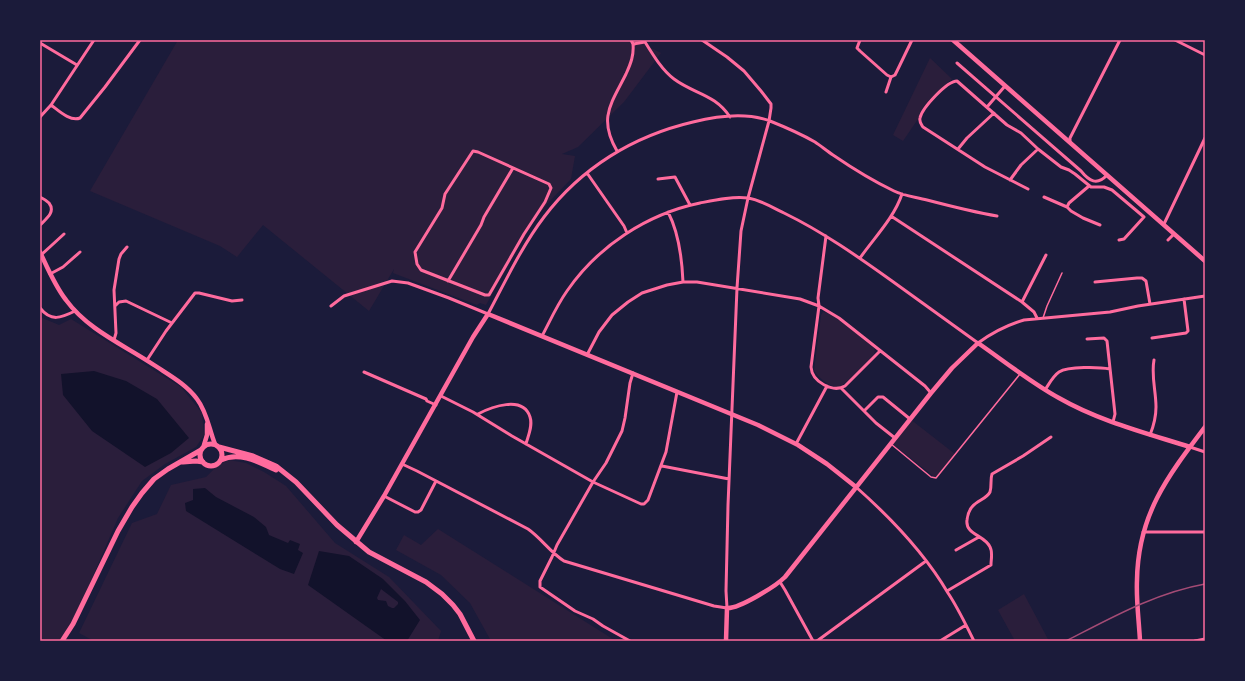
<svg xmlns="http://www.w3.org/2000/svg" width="1245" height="681" font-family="Literata,serif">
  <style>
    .green { fill: #2a1e3b }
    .water { fill: #12122b; fill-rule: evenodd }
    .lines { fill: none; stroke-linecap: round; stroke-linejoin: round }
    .service { stroke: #ff6b9d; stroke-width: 1.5 }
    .minor { stroke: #ff6b9d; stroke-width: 3 }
    .secondary { stroke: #ff6b9d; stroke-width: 4.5 }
    .primary { stroke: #ff6b9d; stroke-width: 5 }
    .rail { stroke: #a44b75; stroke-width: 1.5 }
    .neatline { fill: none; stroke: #ff6b9d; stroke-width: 1.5 }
  </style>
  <rect width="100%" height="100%" fill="#1b1b3a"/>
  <path class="green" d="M178,40H636L661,53L624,102L578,147L562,154L575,156L571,179L548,203L533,222L486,305L480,303L477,305L393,273L394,269L369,311L263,225L237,257L220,246L90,191Z
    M930,58L952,79L932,97L926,103L922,109L918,119L903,141L893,135Z
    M823,312C833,312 865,341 874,348C875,352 875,351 874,354C870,360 845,385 839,387C831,388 817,377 814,370L821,315Z
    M40,317L59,325L71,319L181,387L202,413L204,435L196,447L165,464L142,481L118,518L84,597L64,637L59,641H40Z
    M910,419L955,454L936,478L891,443Z
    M229,460L246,463L264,472L286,486L335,543L389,577L441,631L438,641H94L79,633L132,523L157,514L171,485L206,477L218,465Z
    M438,529L616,641H491L470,603L441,575L396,550L404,535L421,545Z
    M1024,594L1049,641H1015L998,610Z"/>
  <path class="water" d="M94,371L126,381L157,399L189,438L171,453L145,467L92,431L63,395L61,374Z
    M205,488L216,497L254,517L266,527L269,535L288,543L290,540L300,544L298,550L303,553L294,574L280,569L186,511L185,503L193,500V489Z
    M319,551L349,556L383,579L405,601L420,620L407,641H387L308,585ZM381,589L398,602V604L394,608H392L388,606L386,601L378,600L377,598Z"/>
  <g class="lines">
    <path class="service" d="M1043,318L1047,306L1062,273
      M891,444L931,477L936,478L1020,374"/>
    <path class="minor" d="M631,40L633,44L645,42C653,55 662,70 674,79C694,94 715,94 730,117
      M860,40L857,48L860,51L887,75L891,77
      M1175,40L1205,55
      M40,43L77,65
      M957,63L1081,171C1089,181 1097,186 1107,175
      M886,92L891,77L895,75L897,71L912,40
      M51,105C58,110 70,122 80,118L105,87L140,40
      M987,107L1005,86
      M40,117L51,105L94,40
      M1070,142V138L1120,40
      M958,149L967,138L994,113
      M473,151L478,152L549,184L551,188L545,202L524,234L489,295H485L421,270L417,264L415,252L442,208L445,194Z
      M617,151C598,118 611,104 626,74C631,63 634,55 633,44H635
      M587,173L624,226L627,233
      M658,179L675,177L690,205
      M1010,180L1021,165L1038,149
      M1028,189L985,167L923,127C921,124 919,122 920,118C922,108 947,81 957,81L1007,125L1021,133L1038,149L1061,167L1069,170L1075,174L1091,187H1104L1112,190L1144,217L1124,239L1119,240
      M40,197C44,199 46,200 49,203C56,212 46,219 40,225
      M1044,197L1067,207L1071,211L1083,218L1100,225
      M1067,207L1069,203L1089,186
      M668,212C679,233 682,258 683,282
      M891,216L1022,302L1034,312L1037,318
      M1164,224L1205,138
      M826,236L818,298L819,306L811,367C812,382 833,393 845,386L880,351
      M1168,240L1174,234
      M41,255L64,234
      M860,258C874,238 894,218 902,194
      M50,274L63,267L80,252
      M448,281L481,225L484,217L513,168
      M1095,282L1137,278H1142L1146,281L1150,304
      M1022,302L1046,255
      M115,306L119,302L126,301L172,323
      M331,306L344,296L392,281L408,283L449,298L488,314C505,282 522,246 544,217C581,168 633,136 693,122C717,116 746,112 770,121C785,127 801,134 815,142C821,146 827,151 833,155C852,168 873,181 894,191C904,196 916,197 927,200C950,206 973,212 997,216
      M40,308C51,322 61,318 75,311
      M542,336C550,321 557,305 567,291C598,246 647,214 700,203C715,200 733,196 748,198C761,200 773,208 784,213C823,232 857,256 892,281C921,302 949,322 978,343C993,332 1007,325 1024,320L1110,312L1138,306L1205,296
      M1152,338L1186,333L1188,331L1184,299
      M1087,339L1104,338L1107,341L1115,414L1113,422
      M114,340L116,333L114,290L119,259L121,254L127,247
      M587,355L599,332L612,315L628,302L642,293L667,285L683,282H697L800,299L819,306L839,318L925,386L931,393
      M147,360L166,331L195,293H199L232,301L242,300
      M364,372L426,399L427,401L436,405
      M841,388L864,411
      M1045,390C1049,384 1053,376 1059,372C1068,366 1100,367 1110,369
      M441,396L473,412L512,436L593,482L641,504H644L648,500L666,452L677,392
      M478,414C491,407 523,395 530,417C533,426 528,436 526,444
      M1150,435C1154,425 1156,417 1156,407C1156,391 1151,376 1154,360
      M895,438L876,423L864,411L878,397H883L910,419
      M796,444L827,386
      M1190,447L1205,452
      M402,464L417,471L528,529C541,538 550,552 564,561L714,606L727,608L726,591L728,505L737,288L741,231L748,198L769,121L771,108V104L761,91L744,71L727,57L702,40
      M662,466L729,479
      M856,487C891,518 924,552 948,593C958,608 966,625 974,641
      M384,496L415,512H418L421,510L436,481
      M1143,532H1205
      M956,550L979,537
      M780,582L785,590L813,641
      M947,591L991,565C991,559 993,552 990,547C985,535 965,535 967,520C969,500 985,502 990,492C992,486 990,480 992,474L1023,456L1051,437
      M630,641L603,626L593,619L575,611L540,587V581L552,557L557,545L593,482L606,463L622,431L625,418L630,383L633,373
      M817,641L926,561
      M940,641L966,625
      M1195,641L1205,639"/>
    <path class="secondary" d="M953,40L1205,261
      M40,252C48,269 55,286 66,300C88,330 124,345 154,365C169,375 186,384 197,399C207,412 209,429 215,444
      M204,445L207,435V424
      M356,542L384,496L473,337L488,314L758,425L798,445L827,464L856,487
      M726,641L727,608C739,609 776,586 785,577L931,393L952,368L978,343C1004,361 1030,382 1059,398C1099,421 1146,433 1190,447
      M1140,641C1139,621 1136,600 1137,580C1138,515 1167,477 1205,427"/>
    <path class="primary" d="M200 455a11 11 0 1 1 22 0a11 11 0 1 1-22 0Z
      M219,447L253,456L276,466L296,482L337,525L369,552L426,582L442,594L453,605L460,614L474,641
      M221,460C239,451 259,462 276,470
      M183,462L196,461L203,462
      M62,641L73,624L118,531L132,507L142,493L154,479L168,469L201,450"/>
    <path class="rail" d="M1066,641C1111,618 1155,593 1205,584"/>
  </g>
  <rect width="1245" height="681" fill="none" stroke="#1b1b3a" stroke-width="82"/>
  <rect x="41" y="41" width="1163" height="599" class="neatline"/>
</svg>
